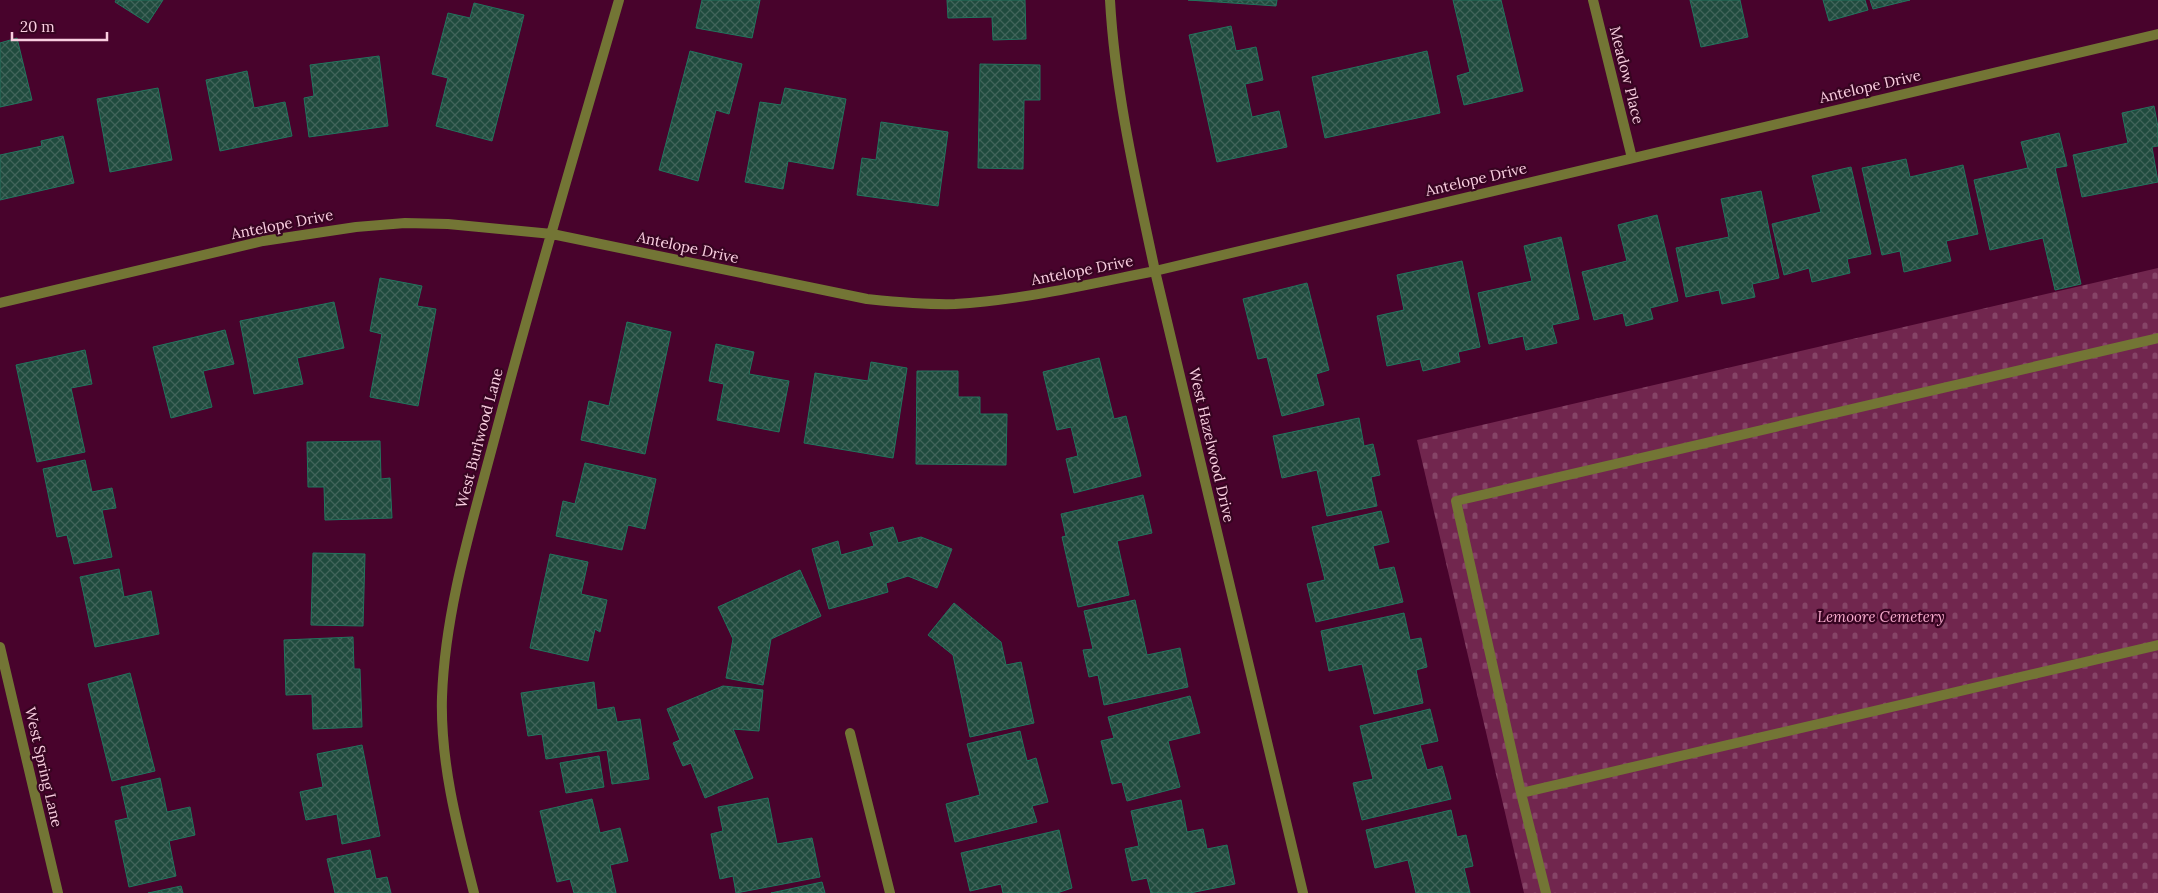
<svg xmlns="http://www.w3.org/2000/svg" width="2158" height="893" font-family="Lora,serif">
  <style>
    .cemetery { fill: url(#cemetery-stones) }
    .building { fill: url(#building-cross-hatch); stroke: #23735d }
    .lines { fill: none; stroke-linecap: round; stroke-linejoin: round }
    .service { stroke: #737535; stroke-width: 10 }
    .minor { stroke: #737535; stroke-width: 10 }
    .labels { text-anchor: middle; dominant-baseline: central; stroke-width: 4.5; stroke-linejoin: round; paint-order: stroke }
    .street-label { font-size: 15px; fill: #f9cee0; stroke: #370421 }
    .park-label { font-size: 15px; font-style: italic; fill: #f7abcd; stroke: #370421 }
  </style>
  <defs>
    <pattern id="cemetery-stones" width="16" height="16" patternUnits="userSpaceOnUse" patternTransform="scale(1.25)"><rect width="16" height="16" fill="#71264e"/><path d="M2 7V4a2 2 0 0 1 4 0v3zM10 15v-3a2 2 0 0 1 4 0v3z" fill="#864467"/></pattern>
    <pattern id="building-cross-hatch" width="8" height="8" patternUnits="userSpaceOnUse" patternTransform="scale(1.25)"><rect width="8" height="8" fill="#204b3e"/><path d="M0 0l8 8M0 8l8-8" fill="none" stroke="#41645a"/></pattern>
  </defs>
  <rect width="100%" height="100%" fill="#48032c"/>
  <path class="cemetery" d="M2158,268V893H1524L1417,440Z"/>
  <path class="building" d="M116,0H163L148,23L115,2Z
    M702,0H760L752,38L696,28Z
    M947,0H1025L1026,39L993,40L992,17L948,18Z
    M1188,0H1277L1276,6Z
    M1453,0H1501L1523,91L1464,105L1457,76L1470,72Z
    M1690,0H1740L1748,37L1701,47Z
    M1823,0H1865L1868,10L1829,21Z
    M1870,0H1910L1873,9Z
    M474,3L524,15L492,141L436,126L448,78L432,74L448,13L470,18Z
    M1231,26L1236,51L1256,47L1263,80L1245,84L1252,117L1279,111L1287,147L1217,162L1189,35Z
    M17,38L32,100L0,107V43Z
    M690,51L742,64L729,114L716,110L698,181L659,170Z
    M1427,51L1440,113L1325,138L1312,77Z
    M379,56L388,126L309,137L304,98L314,96L310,65Z
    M980,64L1040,65V100H1024L1023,169L978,168Z
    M247,71L254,108L285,102L292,136L220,151L206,80Z
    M158,88L172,160L110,172L97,99Z
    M785,88L846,99L833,169L788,161L783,189L745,182L760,102L781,105Z
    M2154,106L2158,127V146L2152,147L2158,182L2082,197L2073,155L2128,143L2122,113Z
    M881,122L948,132L938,206L857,195L862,158L876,160Z
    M2059,133L2067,166L2055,168L2081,284L2055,290L2043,238L1990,250L1974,180L2028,168L2021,142Z
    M63,136L74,183L0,200V155L42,146L41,141Z
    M1906,159L1910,177L1963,165L1978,234L1946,241L1951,261L1904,272L1900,251L1882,255L1862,168Z
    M1851,167L1871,254L1847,259L1850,273L1812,282L1809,268L1784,275L1772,224L1821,212L1812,176Z
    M1761,191L1779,278L1752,284L1755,297L1722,304L1719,290L1686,297L1676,248L1729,237L1721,199Z
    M1657,215L1678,301L1650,308L1653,319L1626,326L1623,313L1594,320L1582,272L1627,261L1618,225Z
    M1561,237L1579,319L1552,325L1557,343L1526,350L1523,336L1489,344L1478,293L1532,281L1524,246Z
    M1462,261L1480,347L1458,352L1460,362L1423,371L1420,359L1387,366L1377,316L1404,310L1397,275Z
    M380,278L422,286L417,306L436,309L418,406L370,397L382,334L370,331Z
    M1307,283L1329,370L1316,374L1324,405L1282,416L1267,357L1258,359L1243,299Z
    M334,302L344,348L297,358L303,384L254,394L240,321Z
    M627,322L671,332L645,454L581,440L589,401L609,406Z
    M225,330L234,364L203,371L212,407L171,418L153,347Z
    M716,344L754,352L749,374L789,381L779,432L717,420L724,384L709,381Z
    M85,350L92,384L71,388L85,452L37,462L16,365Z
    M1099,358L1114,419L1126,416L1141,476L1074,493L1066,459L1078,456L1071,427L1057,430L1043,372Z
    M871,362L907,368L893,458L804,443L815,373L868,381Z
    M917,371H958V397H980V414H1007L1006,465L916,464Z
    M1359,418L1364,446L1373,444L1380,475L1371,477L1377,506L1327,516L1317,470L1282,478L1273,436Z
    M380,441L381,479L390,478L392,518L325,520L324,487H308L307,442Z
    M85,460L92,492L112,488L116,508L102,510L112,557L74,564L67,535L57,537L43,469Z
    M585,463L656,479L645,529L628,525L622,550L556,536L563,501L575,504Z
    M1143,495L1152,533L1117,541L1129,595L1078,607L1062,537L1066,536L1061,514Z
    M1381,511L1389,542L1373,546L1379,570L1394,567L1403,602L1316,622L1307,584L1325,580L1312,527Z
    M893,527L898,543L921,537L952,549L937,588L908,576L886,583L888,592L829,609L812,549L838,541L841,555L874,546L870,533Z
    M313,553L365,554L363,626L311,625Z
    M550,554L588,562L581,594L607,600L600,632L595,629L588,661L530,648Z
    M119,569L124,597L151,591L159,634L95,647L80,577Z
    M800,570L821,616L771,639L763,685L726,678L733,639L718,607Z
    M1135,600L1147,655L1180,648L1188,687L1104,705L1098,675L1089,677L1083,650L1093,649L1084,611Z
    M954,603L1001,642L1006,665L1021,662L1034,723L970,737L953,655L928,635Z
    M1404,613L1410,640L1421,638L1427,667L1416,670L1423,703L1374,714L1362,664L1329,671L1321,631Z
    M353,637L354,669H360L362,727L313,729L312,694L286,695L284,640Z
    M130,673L155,771L112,781L88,684Z
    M594,682L597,710L614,707L617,722L640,719L649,779L612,784L607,750L546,759L542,734L528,736L521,693Z
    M723,686L763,690L759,731L733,729L753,778L705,798L691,763L683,766L673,743L680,740L667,709Z
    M1190,696L1200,733L1168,741L1180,787L1127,801L1122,782L1112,784L1101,741L1114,738L1108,717Z
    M1430,709L1438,741L1420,745L1427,770L1442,766L1451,799L1362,820L1353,783L1373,779L1360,726Z
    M1020,731L1027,761L1036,758L1048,802L1032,806L1037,822L955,842L946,804L980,795L967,744Z
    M362,745L380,836L342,844L337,814L306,820L300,792L323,787L317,754Z
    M599,756L604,787L566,793L560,763Z
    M160,778L167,812L190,807L195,835L169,841L176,876L129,887L115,821L128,818L121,787Z
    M768,798L777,844L812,838L820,877L736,893L733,876L720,879L711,834L723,831L718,807Z
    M592,799L600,833L620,828L628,861L610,865L616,893H574L570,879L557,882L540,811Z
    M1181,800L1187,832L1203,829L1207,849L1227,845L1235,884L1190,893H1151L1147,878L1132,881L1125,849L1139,846L1131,811Z
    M1451,810L1457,837L1466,835L1473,866L1464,868L1470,893H1416L1408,860L1375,868L1366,830Z
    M1059,830L1072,888L1057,893H1003L1001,884L970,891L961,853Z
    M370,850L376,879L387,877L391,893H335L327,859Z
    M822,882L825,893H771Z
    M181,886L183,893H148Z"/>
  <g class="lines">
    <path class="service" d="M1521,793L1456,501L2158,338
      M1546,893L1521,793L2158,645"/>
    <path class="minor" d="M1110,0C1115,91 1136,182 1155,271L1303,893
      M1593,0L1632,158
      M0,303L263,241L356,227L405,223L448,224L552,234L867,299C897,302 926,305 955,304C1023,300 1089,284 1155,271L2158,34
      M0,647L58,893
      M850,733L890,893
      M474,893C458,830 440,763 442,697C445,611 471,527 493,444C532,295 576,148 619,0"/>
  </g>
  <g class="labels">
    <g class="street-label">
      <text transform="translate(1627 75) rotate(76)">Meadow Place</text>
      <text transform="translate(1870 86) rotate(-13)">Antelope Drive</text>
      <text transform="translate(1476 179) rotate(-13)">Antelope Drive</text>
      <text transform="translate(282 224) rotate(-11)">Antelope Drive</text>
      <text transform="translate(688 247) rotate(12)">Antelope Drive</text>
      <text transform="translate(1082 270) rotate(-11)">Antelope Drive</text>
      <text transform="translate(479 438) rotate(-75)">West Burlwood Lane</text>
      <text transform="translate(1212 445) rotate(77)">West Hazelwood Drive</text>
      <text transform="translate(44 767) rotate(77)">West Spring Lane</text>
    </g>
    <g class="park-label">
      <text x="1881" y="616">Lemoore Cemetery</text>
    </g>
  </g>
  <path d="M12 32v8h95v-8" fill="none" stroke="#f9cee0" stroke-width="2.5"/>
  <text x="20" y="32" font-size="15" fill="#f9cee0" stroke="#370421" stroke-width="4" paint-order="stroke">20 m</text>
</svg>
